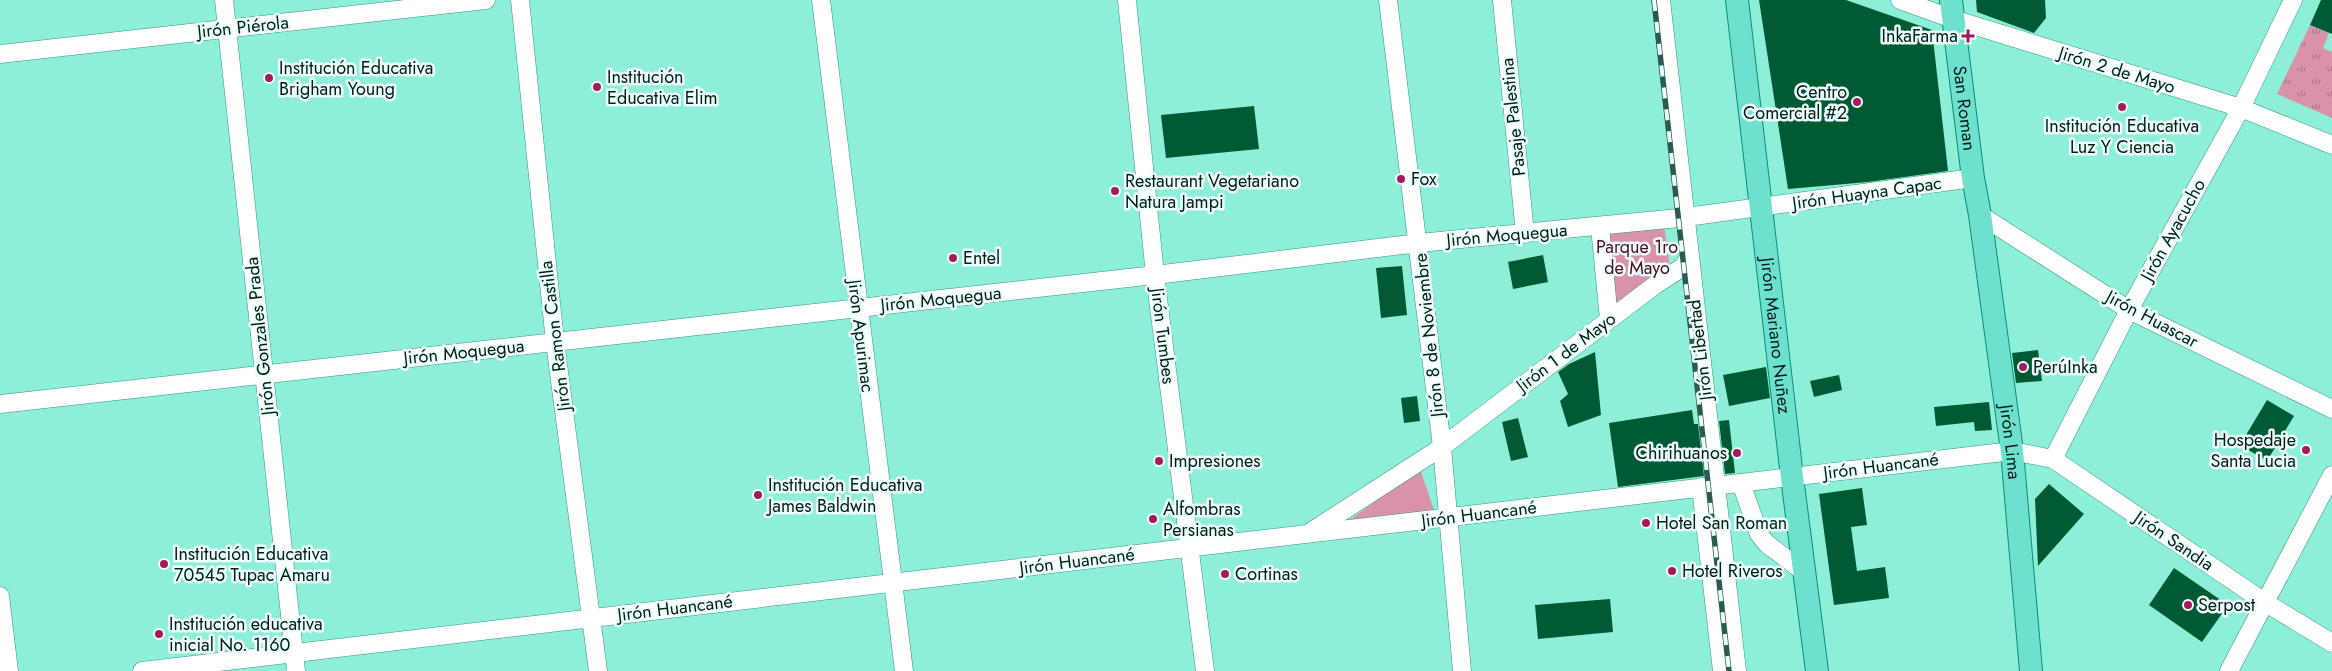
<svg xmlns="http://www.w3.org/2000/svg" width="2332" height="671" font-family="Jost,sans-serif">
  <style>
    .grass { fill: url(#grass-tufts) }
    .green { fill: #d893ab }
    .building { fill: #005a34 }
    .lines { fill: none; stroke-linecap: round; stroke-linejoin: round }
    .minor-casing { stroke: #309682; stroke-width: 19 }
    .major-casing { stroke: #088e79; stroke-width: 24 }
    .minor { stroke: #fff; stroke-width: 18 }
    .major { stroke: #6de0ce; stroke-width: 22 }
    .rail-casing { stroke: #2a5b50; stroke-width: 5.5 }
    .rail { stroke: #edfffa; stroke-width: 4; stroke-dasharray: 11; stroke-linecap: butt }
    .poi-dot { fill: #a5195f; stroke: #edfffa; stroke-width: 2 }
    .labels { text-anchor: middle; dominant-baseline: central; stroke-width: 5; stroke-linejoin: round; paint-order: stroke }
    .street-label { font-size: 18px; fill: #001c16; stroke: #edfffa }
    .poi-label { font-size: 18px; fill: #001c16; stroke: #edfffa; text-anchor: start }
    .park-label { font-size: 18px; fill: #4e082a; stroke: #edfffa }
  </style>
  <defs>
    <pattern id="grass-tufts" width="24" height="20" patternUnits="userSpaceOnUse" patternTransform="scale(1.25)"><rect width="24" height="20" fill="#d893ab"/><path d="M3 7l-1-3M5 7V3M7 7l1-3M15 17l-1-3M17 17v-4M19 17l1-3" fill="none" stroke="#ad778a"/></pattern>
  </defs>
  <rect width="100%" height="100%" fill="#8eefd8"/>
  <path class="grass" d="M2310,25L2329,33L2323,48L2332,52V118L2277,94Z"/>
  <path class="green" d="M1664,224L1670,269L1611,313L1603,231Z
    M1420,469L1434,510L1348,521Z"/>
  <path class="building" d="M1759,0H1846L1932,30L1948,171L1868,182L1788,189Z
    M1976,0H2045L2046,18L2034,33L1977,12Z
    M2321,0H2332V34L2310,25Z
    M1254,106L1259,149L1166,158L1161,115Z
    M1543,255L1548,282L1513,289L1508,262Z
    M1402,266L1407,315L1381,318L1376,268Z
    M2038,350L2042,381L2016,383L2012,353Z
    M1595,352L1601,415L1568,427L1560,401L1568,394L1558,372L1569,364Z
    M1766,367L1770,398L1729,406L1723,375Z
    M1839,375L1842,390L1814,397L1810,381Z
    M1417,396L1420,421L1404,423L1401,398Z
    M2267,400L2294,416L2267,461L2240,445Z
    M1989,402L1992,430L1975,431L1974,422L1936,426L1934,407Z
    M1692,410L1694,424H1698L1704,476L1618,487L1609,423Z
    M1518,418L1528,457L1511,461L1502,422Z
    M1729,420L1735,473L1725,474L1719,421Z
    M2049,484L2084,514L2038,566L2035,499Z
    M1862,488L1867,525L1851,527L1857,571L1885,567L1889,598L1834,605L1819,494Z
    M2174,568L2228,605L2202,642L2149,605Z
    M1610,599L1613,632L1538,639L1535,605Z"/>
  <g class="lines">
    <defs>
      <path id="minor" d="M224,0L296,671
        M520,0L555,342L598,671
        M821,0L904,671
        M1127,0L1155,275L1205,671
        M1388,0L1442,447L1462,671
        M1502,0L1525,234
        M1661,0L1737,671
        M1900,0L1953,19L2241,108L2332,145
        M0,54L486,0
        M1980,215L2129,310L2332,409
        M1600,227L1609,319
        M0,404L1155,275L1419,243L1679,218L1973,178
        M2053,459L2129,310L2241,108L2293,0
        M1741,483L1759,534L1767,544L1804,572
        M1701,487L1722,671
        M1312,531L1442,447L1655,285L1683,267L1689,258
        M0,596L9,671
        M142,671L2012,451L2053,459L2266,603L2332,643
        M2229,671L2332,475"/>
      <g id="major">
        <path id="s1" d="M1737,0L1792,477L1817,671"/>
        <path id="s2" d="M1951,0L1973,178L1980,215L2012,451L2031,671"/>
      </g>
    </defs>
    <use href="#minor" class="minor-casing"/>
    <use href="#major" class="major-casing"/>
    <use href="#minor" class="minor"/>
    <use href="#major" class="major"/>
    <defs>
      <path id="rail" d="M1654,0L1729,671"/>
    </defs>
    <use href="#rail" class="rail-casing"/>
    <use href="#rail" class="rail"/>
  </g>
  <g class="poi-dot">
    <path d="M1965.5 28.5h5v5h5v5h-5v5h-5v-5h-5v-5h5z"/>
    <circle cx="269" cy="78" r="5"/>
    <circle cx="597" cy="87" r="5"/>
    <circle cx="1857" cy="102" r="5"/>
    <circle cx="2122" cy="107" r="5"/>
    <circle cx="1401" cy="179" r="5"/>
    <circle cx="1115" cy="191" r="5"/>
    <circle cx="953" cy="258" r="5"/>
    <circle cx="2023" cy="367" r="5"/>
    <circle cx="2306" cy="450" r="5"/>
    <circle cx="1737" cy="453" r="5"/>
    <circle cx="1159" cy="461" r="5"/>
    <circle cx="758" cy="495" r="5"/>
    <circle cx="1153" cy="519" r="5"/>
    <circle cx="1646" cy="523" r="5"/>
    <circle cx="164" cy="564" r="5"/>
    <circle cx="1672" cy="571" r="5"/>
    <circle cx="1225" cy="574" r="5"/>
    <circle cx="2188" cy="605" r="5"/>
    <circle cx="159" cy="634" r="5"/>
  </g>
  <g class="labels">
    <g class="street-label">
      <text transform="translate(243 27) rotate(-6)">Jirón Piérola</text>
      <text transform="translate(2117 70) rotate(17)">Jirón 2 de Mayo</text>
      <text stroke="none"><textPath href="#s2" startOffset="109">San Roman</textPath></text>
      <text transform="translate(1513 117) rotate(-96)">Pasaje Palestina</text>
      <text transform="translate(1867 193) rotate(-8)">Jirón Huayna Capac</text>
      <text transform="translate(2173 230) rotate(-61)">Jirón Ayacucho</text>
      <text transform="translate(1507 235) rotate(-5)">Jirón Moquegua</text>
      <text transform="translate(941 299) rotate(-6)">Jirón Moquegua</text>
      <text transform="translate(2152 319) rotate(28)">Jirón Huascar</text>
      <text transform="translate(1429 335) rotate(-96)">Jirón 8 de Noviembre</text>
      <text transform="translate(260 336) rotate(-96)">Jirón Gonzales Prada</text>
      <text transform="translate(555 336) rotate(-97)">Jirón Ramon Castilla</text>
      <text transform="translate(861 336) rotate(83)">Jirón Apurimac</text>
      <text transform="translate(1163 336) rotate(83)">Jirón Tumbes</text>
      <text stroke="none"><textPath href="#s1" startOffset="338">Jirón Mariano Nuñez</textPath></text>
      <text transform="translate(1700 350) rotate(-97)">Jirón Libertad</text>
      <text transform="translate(464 352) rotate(-6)">Jirón Moquegua</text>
      <text transform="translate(1566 352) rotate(-37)">Jirón 1 de Mayo</text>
      <text stroke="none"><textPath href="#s2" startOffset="446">Jirón Lima</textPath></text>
      <text transform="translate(1881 466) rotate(-7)">Jirón Huancané</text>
      <text transform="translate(1479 514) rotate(-7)">Jirón Huancané</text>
      <text transform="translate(2174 541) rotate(34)">Jirón Sandia</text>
      <text transform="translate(1077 561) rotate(-7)">Jirón Huancané</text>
      <text transform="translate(675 608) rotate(-7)">Jirón Huancané</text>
    </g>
    <g class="poi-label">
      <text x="1958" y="36" text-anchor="end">InkaFarma</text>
      <text x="279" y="68">Institución Educativa<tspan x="279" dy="21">Brigham Young</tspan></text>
      <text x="607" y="77">Institución<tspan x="607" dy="21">Educativa Elim</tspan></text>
      <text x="1847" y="92" text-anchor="end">Centro<tspan x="1847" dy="21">Comercial #2</tspan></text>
      <text x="2122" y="126" text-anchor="middle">Institución Educativa<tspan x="2122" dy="21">Luz Y Ciencia</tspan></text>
      <text x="1411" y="179">Fox</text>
      <text x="1125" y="181">Restaurant Vegetariano<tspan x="1125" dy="21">Natura Jampi</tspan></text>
      <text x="963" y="258">Entel</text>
      <text x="2033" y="367">PerúInka</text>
      <text x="2296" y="440" text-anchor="end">Hospedaje<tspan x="2296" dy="21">Santa Lucia</tspan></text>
      <text x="1727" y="453" text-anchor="end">Chirihuanos</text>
      <text x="1169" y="461">Impresiones</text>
      <text x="768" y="485">Institución Educativa<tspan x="768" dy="21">James Baldwin</tspan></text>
      <text x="1163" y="509">Alfombras<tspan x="1163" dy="21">Persianas</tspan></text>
      <text x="1656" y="523">Hotel San Roman</text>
      <text x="174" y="554">Institución Educativa<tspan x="174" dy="21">70545 Tupac Amaru</tspan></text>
      <text x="1682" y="571">Hotel Riveros</text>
      <text x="1235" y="574">Cortinas</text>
      <text x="2198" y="605">Serpost</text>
      <text x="169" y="624">Institución educativa<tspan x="169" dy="21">inicial No. 1160</tspan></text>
    </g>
    <g class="park-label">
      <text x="1637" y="247">Parque 1ro<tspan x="1637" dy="21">de Mayo</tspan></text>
    </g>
  </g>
</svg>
